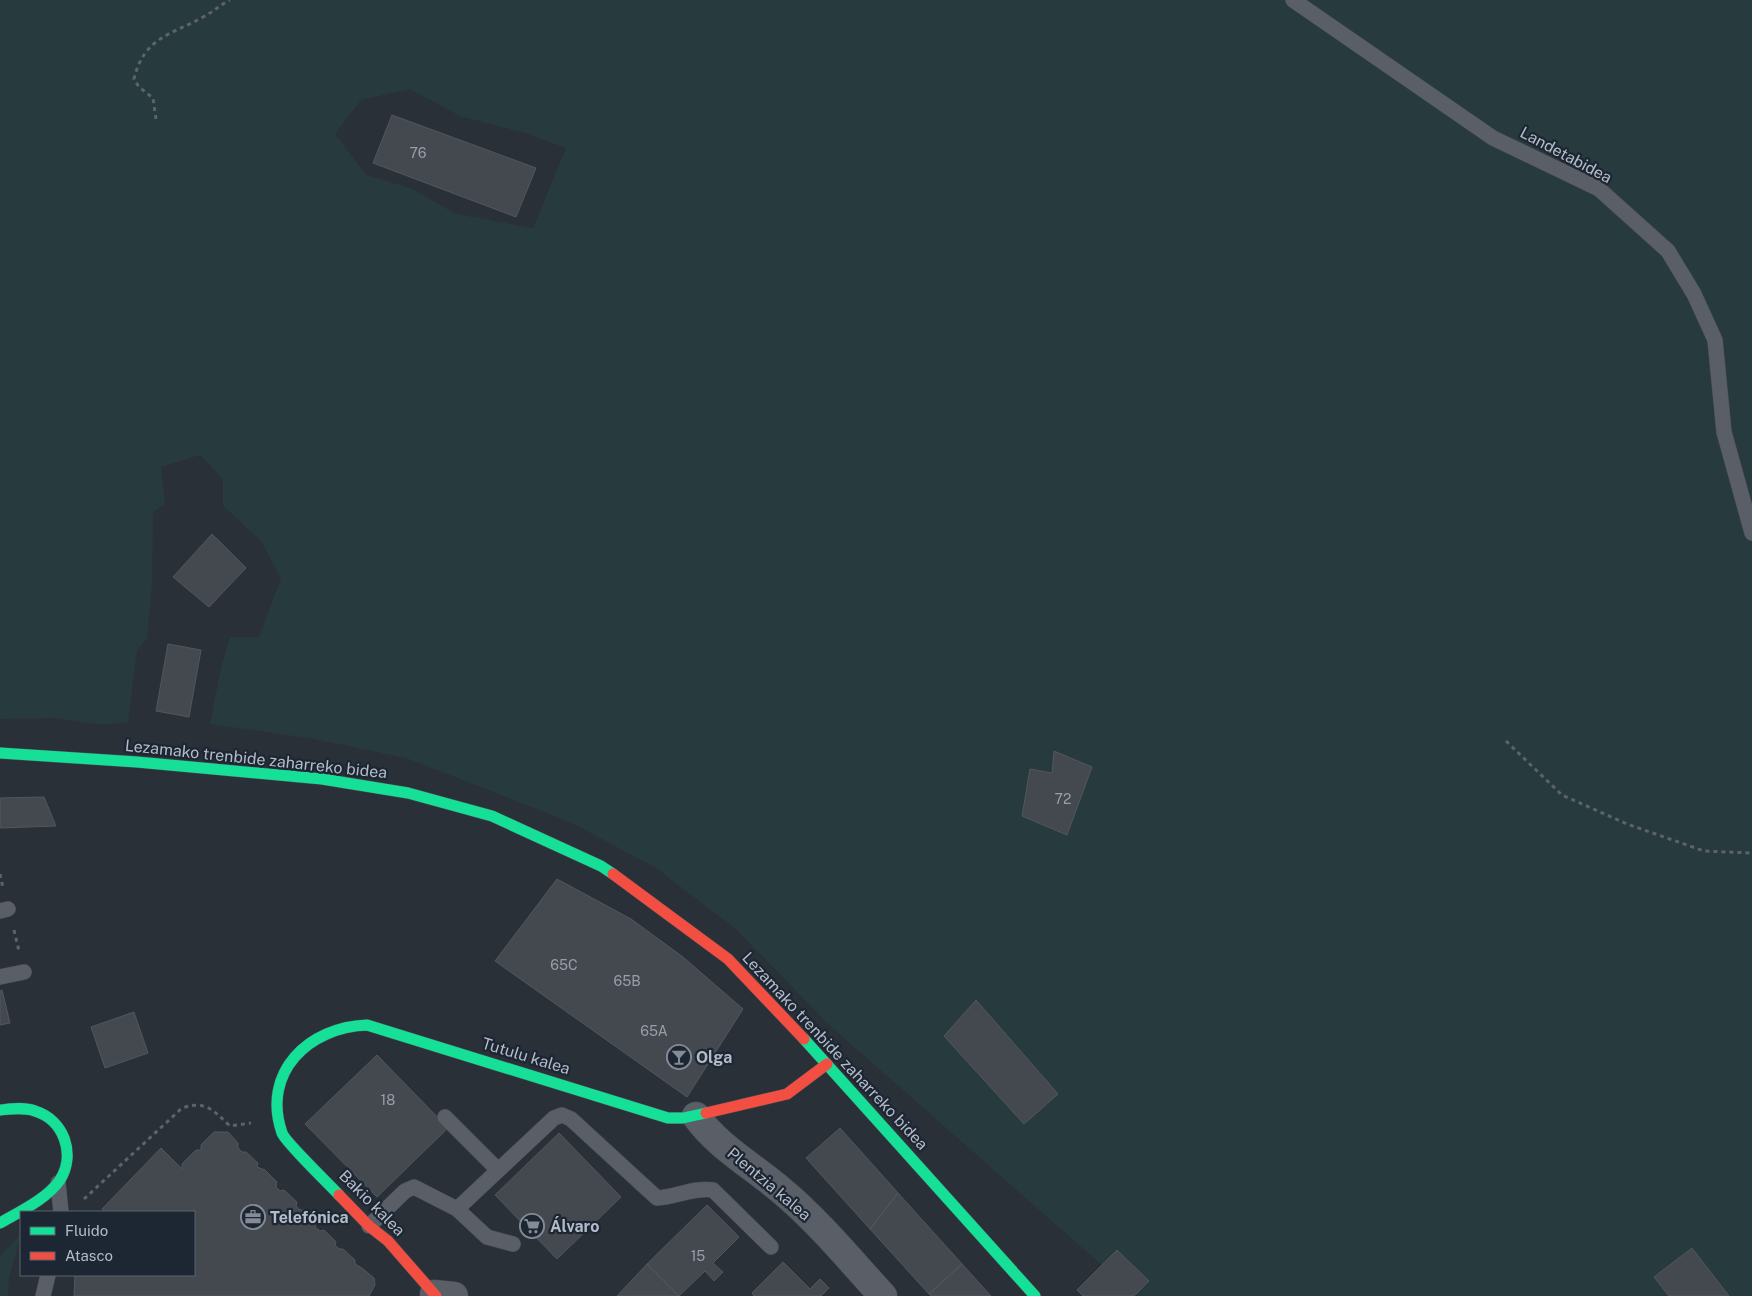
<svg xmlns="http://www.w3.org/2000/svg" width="1752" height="1296" font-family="'Public Sans',sans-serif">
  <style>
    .green { fill: #273a3e; fill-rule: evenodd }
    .building { fill: #444950; stroke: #52575f }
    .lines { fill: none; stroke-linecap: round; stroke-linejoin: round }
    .lane-casing { stroke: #484c53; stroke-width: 16 }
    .street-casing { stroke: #484c53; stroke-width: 29 }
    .fast-casing { stroke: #484c53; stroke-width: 12 }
    .jam-casing { stroke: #484c53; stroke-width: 12 }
    .path { stroke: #5d636a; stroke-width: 3; stroke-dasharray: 4 4; stroke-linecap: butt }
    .lane { stroke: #5a5e66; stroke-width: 15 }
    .street { stroke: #5a5e66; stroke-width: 28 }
    .fast { stroke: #16e098; stroke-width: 11 }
    .jam { stroke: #f24e42; stroke-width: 11 }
    .labels { text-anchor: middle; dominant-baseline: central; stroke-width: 4.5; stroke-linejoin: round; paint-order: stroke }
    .number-label { font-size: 14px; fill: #989fab }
    .street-label { font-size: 16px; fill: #b4bcc9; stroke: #1d2633 }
    .poi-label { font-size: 16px; font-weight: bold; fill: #b4bcc9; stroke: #1d2633; text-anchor: start }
  </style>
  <rect width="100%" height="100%" fill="#2a3038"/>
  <path class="green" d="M0,0H1752V1296H1137L827,1023L736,929L656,868L570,822L406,758L314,739L210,724L221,668L230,637H259L281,578L261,541L223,506V479L200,455L161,467L165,504L153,512L152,584L147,639L137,650L128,722L103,725L53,718L0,719ZM410,89L460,116L522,132L566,148L533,228L456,214L410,188L366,175L335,134L361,100Z
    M21,1235L9,1278L8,1296H0V1256Z"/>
  <path class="building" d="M392,115L536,168L516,217L373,163Z
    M212,534L246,568L209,607L173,577Z
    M168,644L201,650L189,717L156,711Z
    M1054,751L1092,767L1067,835L1022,816L1030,769L1052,773Z
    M44,797L56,826L0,828V798Z
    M557,879L631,919L683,957L743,1009L687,1097L495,961Z
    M2,990L10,1023L0,1025V991Z
    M976,1000L1058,1094L1024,1124L944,1036Z
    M134,1012L148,1053L105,1068L91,1027Z
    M377,1055L448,1128L377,1197L305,1124Z
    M840,1128L898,1193L870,1229L806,1158Z
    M214,1132H228L238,1143V1148L242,1152H246L258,1163L257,1167L265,1170L277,1182L276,1187L280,1191L284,1190L297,1202L296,1206L300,1210H304L316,1222L315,1227L320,1231L324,1230L336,1242L335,1245L339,1249H343L355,1260V1264L362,1268L374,1278L375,1285L369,1296H74L75,1275H194V1212H105L102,1209L161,1148L182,1169V1164L196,1150H201V1145Z
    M559,1133L621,1197L557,1259L495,1195Z
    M898,1193L962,1264L929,1294L870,1229Z
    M707,1205L739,1237L713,1263L723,1272L714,1281L705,1271L679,1296L647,1264Z
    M1692,1248L1729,1296H1669L1654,1277Z
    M1117,1250L1149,1281L1134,1296H1083L1077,1290Z
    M783,1262L810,1289L820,1279L829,1288L821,1296H754L752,1293Z
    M647,1264L679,1296H617Z
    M962,1264L991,1296H931L929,1294Z"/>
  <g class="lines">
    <defs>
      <path id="lane" d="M1293,0L1493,138L1599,189L1668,251L1694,294L1715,340L1724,432L1752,533
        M0,911L8,909
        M0,977L24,972
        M445,1117L498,1170
        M58,1183L61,1212
        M457,1209L554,1118L562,1115L571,1119L657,1198C676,1197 694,1187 713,1190L771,1247
        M369,1226L405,1191L414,1187L457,1209L487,1237L513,1244
        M43,1296L48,1275"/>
      <path id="street" d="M696,1116C718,1147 753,1166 782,1191C819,1222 850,1260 883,1296
        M434,1294L454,1296"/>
      <path id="fast" d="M0,753L137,762L322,779L408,793L492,816L601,866L613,874
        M804,1039L1035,1296
        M0,1110C11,1109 24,1107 35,1111C64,1120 76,1154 60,1180C47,1199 19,1212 0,1223
        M339,1195C330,1185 285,1142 282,1133C261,1072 309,1027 367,1025L668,1118H683L706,1113"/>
      <path id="jam" d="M613,874L728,959L804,1039
        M706,1113L787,1094L827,1064
        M339,1195L369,1226L388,1241L436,1296"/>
    </defs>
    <use href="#lane" class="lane-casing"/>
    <use href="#street" class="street-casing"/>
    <use href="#fast" class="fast-casing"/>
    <use href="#jam" class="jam-casing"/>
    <path class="path" d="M156,119L153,98L139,87L134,79C144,37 171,35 203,17C213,12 220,5 230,0
      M1506,741L1562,795L1627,824L1704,851L1752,853
      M0,874L3,888
      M14,930L19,951
      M84,1199L182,1108C206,1100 214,1111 230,1126L251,1123"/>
    <use href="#lane" class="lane"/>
    <use href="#street" class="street"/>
    <use href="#fast" class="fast"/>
    <use href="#jam" class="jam"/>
  </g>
  <defs>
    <symbol id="bar-ring" viewBox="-11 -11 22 22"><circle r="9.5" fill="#1d2633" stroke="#848b96" stroke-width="1.5"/><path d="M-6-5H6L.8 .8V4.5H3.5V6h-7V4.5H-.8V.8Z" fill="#848b96"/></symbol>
    <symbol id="office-ring" viewBox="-11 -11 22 22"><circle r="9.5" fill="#1d2633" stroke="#848b96" stroke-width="1.5"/><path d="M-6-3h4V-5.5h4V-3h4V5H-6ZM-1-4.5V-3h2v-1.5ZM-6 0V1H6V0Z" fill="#848b96"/></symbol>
    <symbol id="supermarket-ring" viewBox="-11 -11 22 22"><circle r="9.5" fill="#1d2633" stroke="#848b96" stroke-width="1.5"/><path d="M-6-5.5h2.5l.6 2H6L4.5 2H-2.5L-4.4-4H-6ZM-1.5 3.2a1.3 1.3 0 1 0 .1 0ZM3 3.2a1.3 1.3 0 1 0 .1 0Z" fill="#848b96"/></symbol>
  </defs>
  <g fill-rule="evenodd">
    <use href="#bar-ring" x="665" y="1043" width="28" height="28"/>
    <use href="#office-ring" x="239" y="1203" width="28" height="28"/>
    <use href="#supermarket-ring" x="518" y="1212" width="28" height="28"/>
  </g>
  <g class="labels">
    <g class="number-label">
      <text x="418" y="153">76</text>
      <text x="1063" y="799">72</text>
      <text x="564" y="965">65C</text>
      <text x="627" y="981">65B</text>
      <text x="654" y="1031">65A</text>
      <text x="388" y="1100">18</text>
      <text x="698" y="1256">15</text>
    </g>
    <g class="street-label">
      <text transform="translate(1566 155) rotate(28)">Landetabidea</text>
      <text transform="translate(256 759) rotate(6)">Lezamako trenbide zaharreko bidea</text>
      <text transform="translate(835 1051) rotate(47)">Lezamako trenbide zaharreko bidea</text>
      <text transform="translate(526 1056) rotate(17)">Tutulu kalea</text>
      <text transform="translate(769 1184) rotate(40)">Plentzia kalea</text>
      <text transform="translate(372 1203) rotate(45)">Bakio kalea</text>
    </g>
    <g class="poi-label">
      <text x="696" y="1057">Olga</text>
      <text x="270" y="1217">Telefónica</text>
      <text x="550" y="1226">Álvaro</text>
    </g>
  </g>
  <rect x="20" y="1211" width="175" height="65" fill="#1d2633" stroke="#59626f"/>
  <rect x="30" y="1227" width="25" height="8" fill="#16e098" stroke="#59626f"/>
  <text x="65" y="1236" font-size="15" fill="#b4bcc9">Fluido</text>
  <rect x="30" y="1252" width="25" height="8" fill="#f24e42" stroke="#59626f"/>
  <text x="65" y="1261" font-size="15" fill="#b4bcc9">Atasco</text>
</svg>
